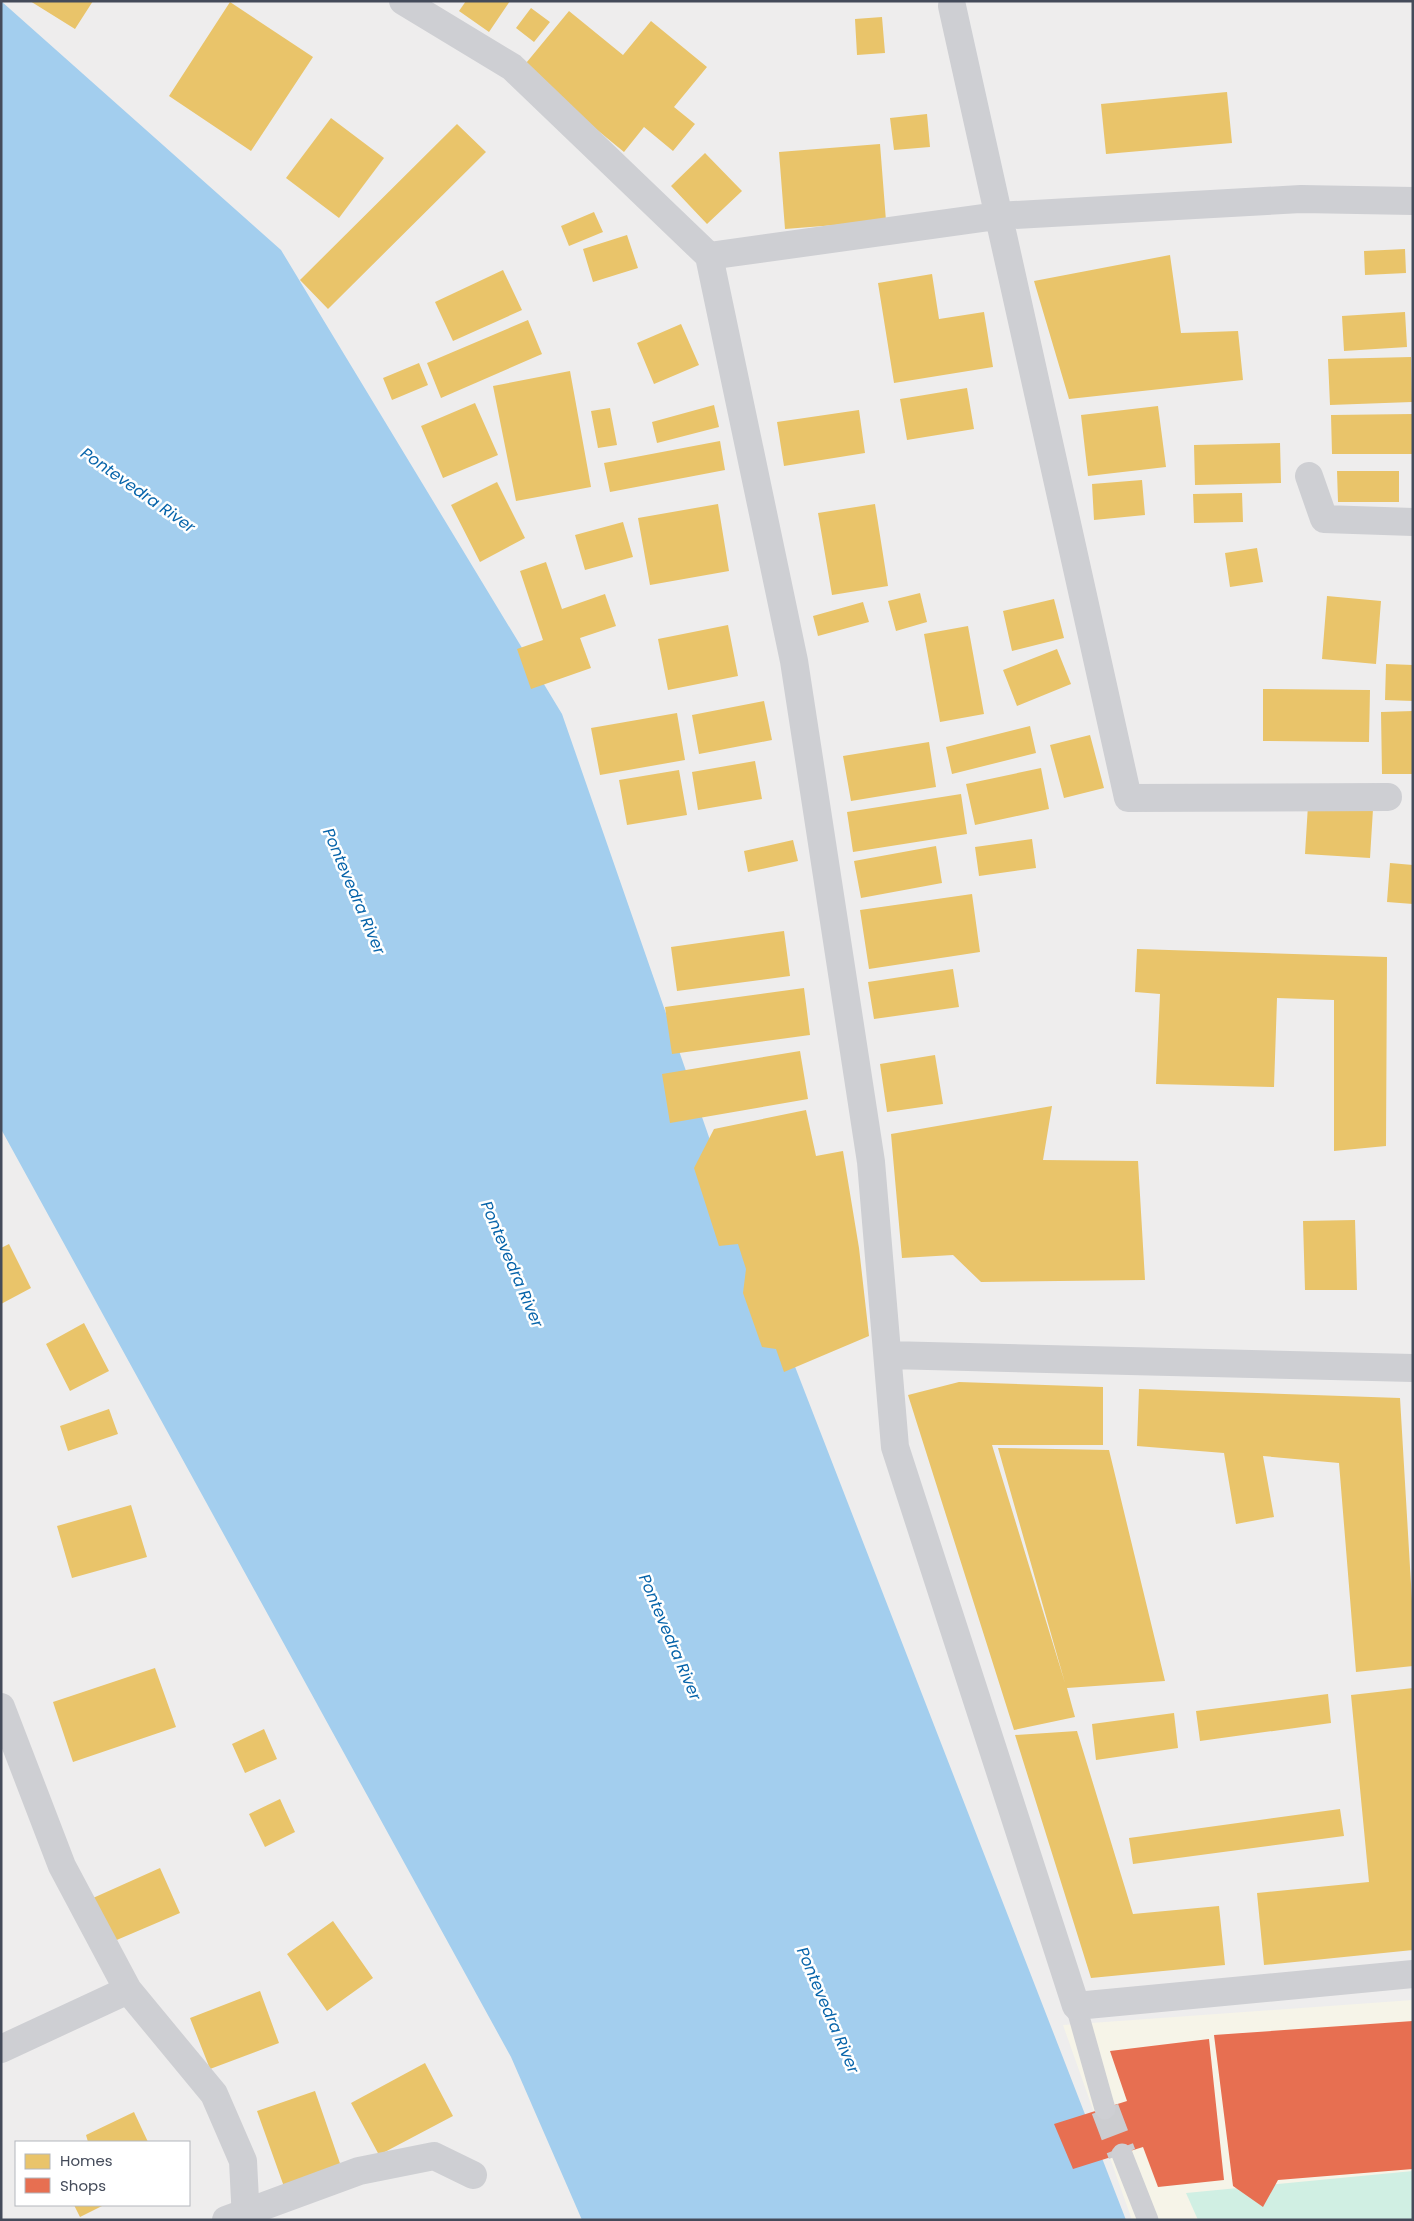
<svg xmlns="http://www.w3.org/2000/svg" width="1414" height="2221" font-family="Poppins,sans-serif">
  <style>
    .commercial { fill: #f6f4e8 }
    .green { fill: #d0efe3 }
    .water { fill: #a3ceee }
    .homes { fill: #e9c46a }
    .shops { fill: #e76f51 }
    .lines { fill: none; stroke-linecap: round; stroke-linejoin: round }
    .street-tunnel { stroke: #cccdd0; stroke-width: 28; stroke-dasharray: 28 14; stroke-linecap: butt }
    .lane { stroke: #cecfd3; stroke-width: 21 }
    .street { stroke: #cecfd3; stroke-width: 28 }
    .labels { text-anchor: middle; dominant-baseline: central; stroke-width: 5; stroke-linejoin: round; paint-order: stroke }
    .water-label { font-size: 16px; font-style: italic; fill: #0764aa; stroke: #fff }
  </style>
  <rect width="100%" height="100%" fill="#eeeded"/>
  <path class="commercial" d="M1413,2000V2220H1132L1063,2025Z"/>
  <path class="green" d="M1413,2171V2220H1198L1186,2193Z"/>
  <path class="water" d="M1,1L281,250L562,714L735,1212L1126,2220H582L511,2057L1,1129Z"/>
  <path class="homes" d="M30,1H93L75,29Z
    M466,1H510L489,32L459,11Z
    M230,2L313,57L251,151L169,96Z
    M531,8L550,22L534,42L516,28Z
    M569,11L623,55L651,21L707,67L674,107L695,124L673,151L644,127L624,152L522,68Z
    M882,17L885,53L857,55L855,19Z
    M1227,92L1232,143L1106,154L1101,104Z
    M927,114L930,147L894,150L890,118Z
    M331,118L384,158L339,218L286,178Z
    M457,124L486,152L328,309L300,280Z
    M880,144L886,221L785,229L779,152Z
    M705,153L742,191L707,224L671,186Z
    M594,212L603,232L569,246L561,226Z
    M627,235L638,268L593,282L583,249Z
    M1405,249L1406,273L1365,275L1364,251Z
    M1170,255L1181,333L1238,331L1243,380L1069,399L1034,281Z
    M503,270L522,310L453,341L435,302Z
    M932,274L939,319L984,312L993,367L894,383L878,283Z
    M1405,312L1407,347L1344,351L1342,316Z
    M528,320L542,354L441,398L427,363Z
    M681,324L699,365L654,384L637,343Z
    M1411,357L1412,402L1330,405L1328,359Z
    M419,363L428,385L392,400L383,378Z
    M570,371L591,487L516,501L493,386Z
    M967,388L974,429L907,440L900,399Z
    M475,403L498,455L443,478L421,426Z
    M714,405L719,427L657,443L652,422Z
    M1158,406L1166,467L1088,476L1081,415Z
    M610,408L617,445L598,448L591,411Z
    M859,410L865,453L784,466L777,422Z
    M1413,414V454H1332L1331,415Z
    M720,441L725,470L610,492L604,463Z
    M1280,443L1281,483L1195,485L1194,445Z
    M1337,471H1399V502H1338Z
    M1142,480L1145,515L1094,520L1092,484Z
    M497,482L525,538L480,562L451,505Z
    M1242,493L1243,522L1194,523L1193,494Z
    M718,504L729,571L650,585L638,518Z
    M875,504L888,586L832,595L818,513Z
    M623,522L633,557L585,570L575,535Z
    M1257,548L1263,582L1230,587L1225,553Z
    M546,562L562,609L605,594L616,626L580,638L591,668L531,689L517,649L543,640L520,571Z
    M920,593L927,622L896,631L888,601Z
    M1327,596L1381,601L1376,664L1322,659Z
    M1054,599L1064,638L1012,651L1003,611Z
    M863,602L869,622L818,636L813,616Z
    M728,625L738,676L668,690L658,639Z
    M968,626L984,714L940,722L924,634Z
    M1057,649L1071,684L1017,706L1003,670Z
    M1386,664L1413,665V701L1385,700Z
    M1263,689L1370,690L1369,742L1263,741Z
    M764,701L772,740L699,754L692,715Z
    M1413,711V774H1382L1381,712Z
    M677,713L685,760L600,775L591,728Z
    M1030,726L1036,753L952,774L946,747Z
    M1090,735L1104,788L1064,798L1050,745Z
    M929,742L936,787L851,801L843,756Z
    M755,761L762,799L698,810L692,772Z
    M1041,768L1049,809L975,825L966,784Z
    M679,770L687,815L627,825L619,780Z
    M961,794L967,834L853,852L847,812Z
    M1308,805L1373,809L1370,858L1305,854Z
    M1032,839L1036,868L979,876L975,847Z
    M793,840L798,861L748,872L744,851Z
    M936,846L942,883L861,898L854,861Z
    M1390,863L1413,865V904L1387,902Z
    M972,894L980,952L869,969L860,910Z
    M784,931L790,976L677,991L671,947Z
    M1137,949L1387,957L1386,1146L1334,1151V1000L1277,998L1274,1087L1156,1084L1160,994L1135,992Z
    M953,969L959,1007L874,1019L868,982Z
    M804,988L810,1035L672,1054L665,1007Z
    M800,1051L808,1099L670,1123L662,1074Z
    M935,1055L943,1104L887,1112L880,1064Z
    M1052,1106L1043,1160L1138,1161L1145,1280L981,1282L953,1255L902,1258L891,1134Z
    M806,1110L816,1156L843,1151L859,1248L869,1336L784,1372L776,1349L762,1347L743,1293L746,1269L738,1244L719,1246L694,1168L714,1129Z
    M1355,1220L1357,1290H1305L1303,1221Z
    M9,1244L31,1288L1,1304V1248Z
    M84,1323L109,1371L70,1391L46,1344Z
    M959,1382L1103,1387V1445H992L1065,1683L998,1448L1109,1450L1165,1681L1067,1688L1075,1717L1014,1730L908,1395Z
    M1139,1389L1400,1398L1413,1618V1666L1356,1672L1339,1463L1263,1456L1274,1517L1236,1524L1224,1453L1137,1446Z
    M109,1409L118,1434L68,1451L60,1426Z
    M131,1505L147,1557L72,1578L57,1526Z
    M155,1668L176,1727L73,1762L53,1702Z
    M1413,1688V1950L1264,1965L1257,1893L1369,1882L1351,1695Z
    M1328,1694L1331,1723L1200,1741L1196,1711Z
    M1174,1713L1178,1748L1096,1760L1092,1724Z
    M264,1729L277,1759L245,1773L232,1744Z
    M1077,1731L1133,1914L1219,1906L1225,1965L1091,1978L1015,1735Z
    M280,1799L295,1832L265,1847L249,1814Z
    M1340,1809L1344,1836L1133,1864L1129,1838Z
    M160,1868L180,1913L112,1942L93,1898Z
    M333,1921L373,1978L327,2011L287,1954Z
    M260,1991L279,2043L210,2069L190,2018Z
    M425,2063L453,2116L379,2155L351,2103Z
    M315,2091L344,2175L287,2195L257,2111Z
    M134,2112L148,2142H88L86,2135Z
    M74,2205H104L80,2217Z"/>
  <path class="shops" d="M1413,2021V2169L1278,2180L1263,2207L1233,2186L1214,2035Z
    M1209,2039L1224,2180L1158,2187L1143,2147L1073,2169L1054,2124L1127,2101L1110,2051Z"/>
  <g class="lines">
    <path class="street-tunnel" d="M1105,2109L1122,2154"/>
    <path class="lane" d="M1076,2006L1105,2109
      M1122,2154L1148,2220"/>
    <path class="street" d="M403,1L512,67L709,256L794,661L871,1162L895,1447L1076,2006L1413,1974
      M952,6L1128,798L1388,797
      M709,256L997,216L1301,199L1413,201
      M1309,476L1324,519L1413,522
      M888,1355L1413,1368
      M1,1707L62,1866L128,1990L214,2094L243,2161L246,2220
      M1,2049L128,1990
      M226,2220L359,2171L434,2156L473,2175"/>
  </g>
  <g class="labels">
    <g class="water-label">
      <text transform="translate(138 490) rotate(35)">Pontevedra River</text>
      <text transform="translate(354 891) rotate(67)">Pontevedra River</text>
      <text transform="translate(512 1264) rotate(67)">Pontevedra River</text>
      <text transform="translate(670 1637) rotate(67)">Pontevedra River</text>
      <text transform="translate(828 2010) rotate(67)">Pontevedra River</text>
    </g>
  </g>
  <rect width="1414" height="2221" fill="none" stroke="#444b5a" stroke-width="5"/>
  <rect x="15" y="2141" width="175" height="65" fill="#ffffff" stroke="#b4b7bd"/>
  <rect x="25" y="2154" width="25" height="15" fill="#e9c46a" stroke="#b4b7bd"/>
  <text x="60" y="2166" font-size="15" fill="#444b5a">Homes</text>
  <rect x="25" y="2178" width="25" height="15" fill="#e76f51" stroke="#b4b7bd"/>
  <text x="60" y="2191" font-size="15" fill="#444b5a">Shops</text>
</svg>
